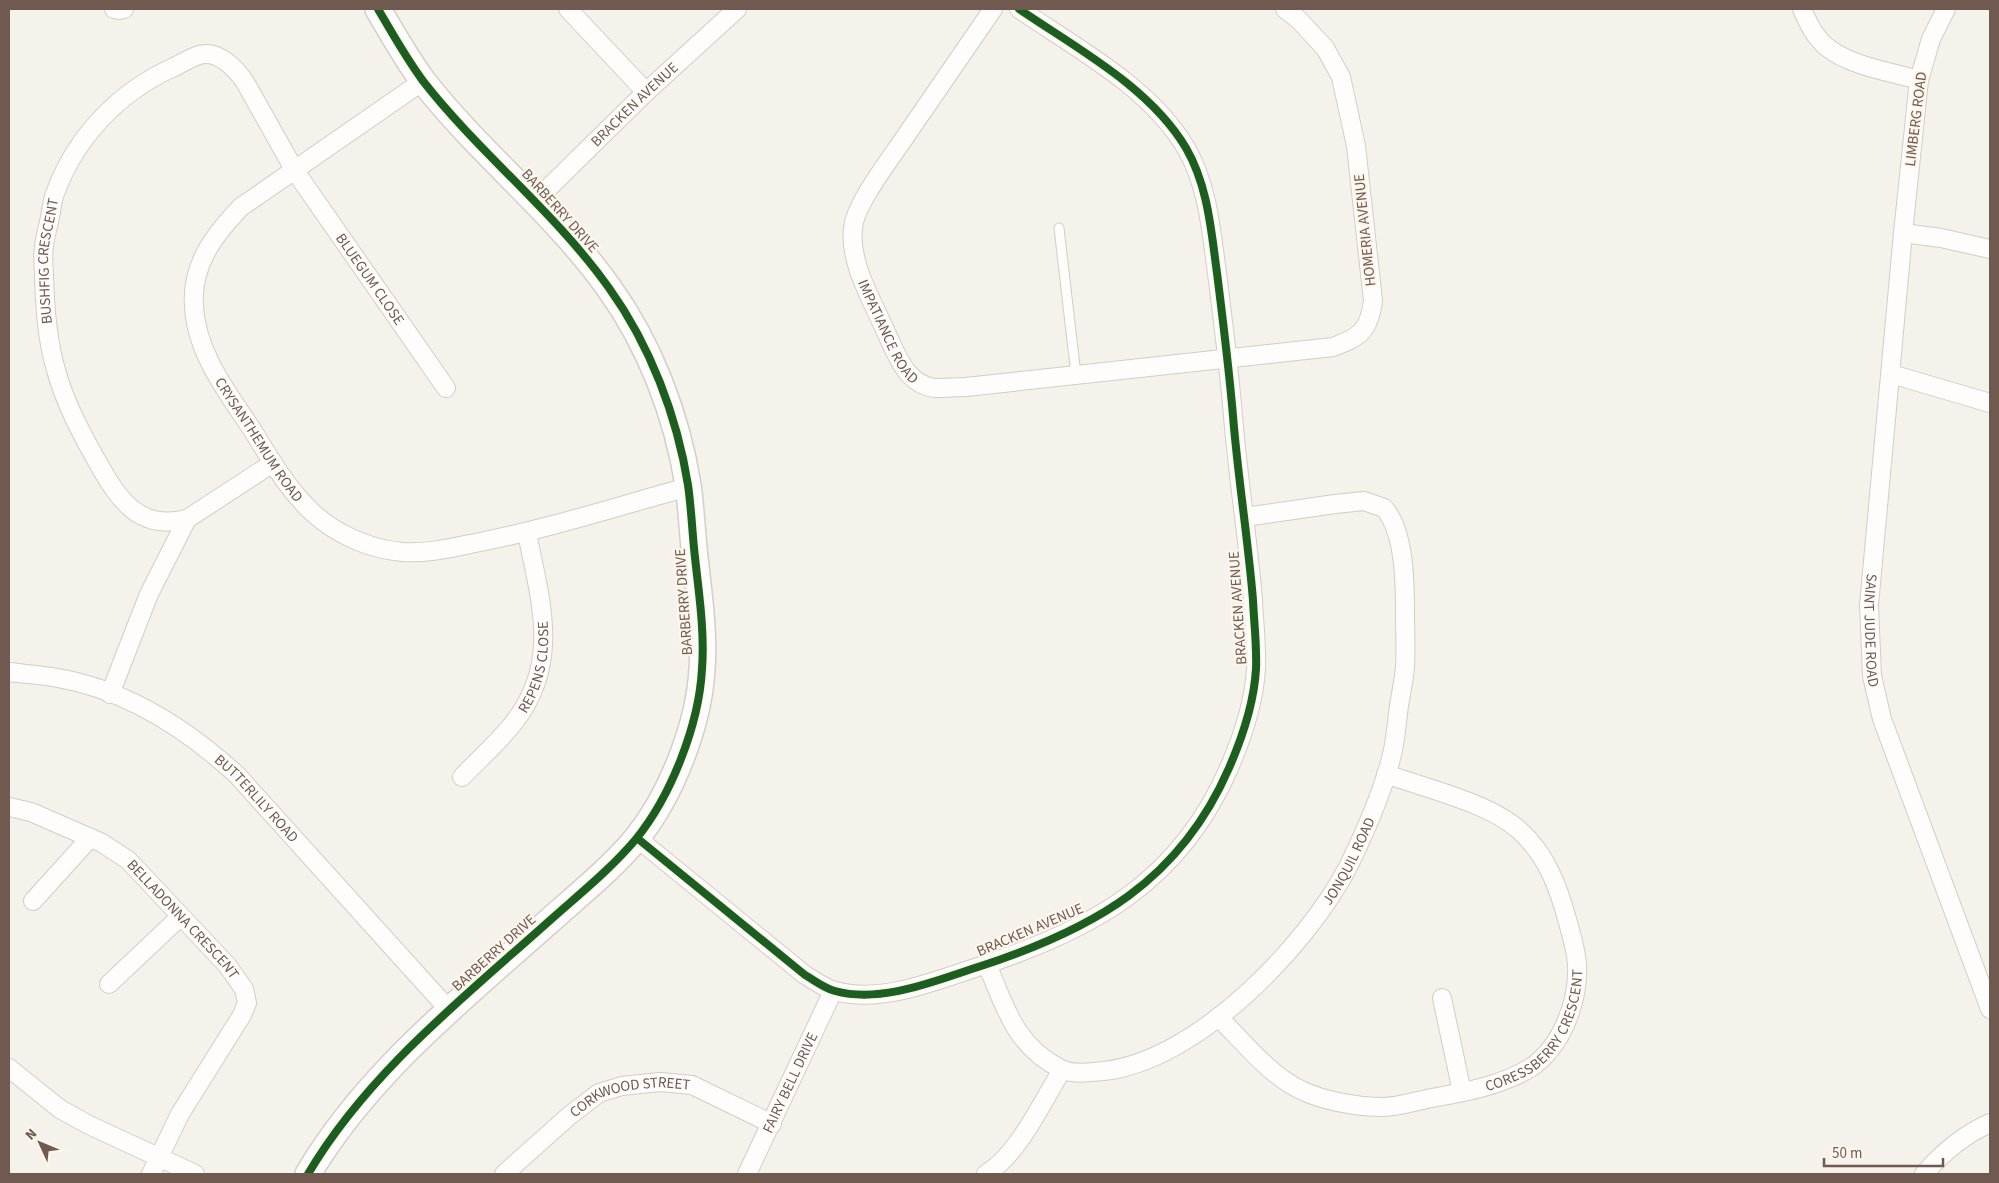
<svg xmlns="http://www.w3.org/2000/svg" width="1999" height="1183" font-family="'Source Sans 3',sans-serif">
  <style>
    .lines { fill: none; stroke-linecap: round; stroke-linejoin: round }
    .lane-casing { stroke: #d2cdc7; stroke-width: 11 }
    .street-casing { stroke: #d2cdc7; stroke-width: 20 }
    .secondary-casing { stroke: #d4cec8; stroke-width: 28 }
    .lane { stroke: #fefdfc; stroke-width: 9 }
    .street { stroke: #fefdfc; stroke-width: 18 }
    .secondary { stroke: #fefdfc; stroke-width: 25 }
    .cycleway-casing { stroke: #fdf6ed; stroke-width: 11 }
    .cycleway { stroke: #1b5e20; stroke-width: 8 }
    .labels { text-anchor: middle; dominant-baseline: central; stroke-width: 4.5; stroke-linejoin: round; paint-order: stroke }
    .street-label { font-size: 15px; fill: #705a4f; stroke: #fdf6ed }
  </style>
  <rect width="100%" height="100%" fill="#f5f1eb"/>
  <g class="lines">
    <defs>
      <path id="lane" d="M1059,228L1076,375"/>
      <g id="street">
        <path d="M114,9L119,10L124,9"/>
        <path d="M568,9L646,92"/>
        <path id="s1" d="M993,9C964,51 935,94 905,137C891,158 855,204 853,228C849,263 872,300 886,332C896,354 907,386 936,388C946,388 956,387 966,387L1333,347C1360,337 1369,331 1373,301L1356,146L1341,77L1325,48L1298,19L1285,9"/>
        <path d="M1802,9C1808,23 1815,38 1828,48C1851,66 1891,72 1919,80"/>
        <path id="s2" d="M1946,9L1931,39L1919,80L1903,233L1869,605L1872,676L1882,719L1990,1009"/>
        <path id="s3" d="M423,81L241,207C214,235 191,265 194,306C196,353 228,393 253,431C271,460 288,490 313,513C337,535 370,549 402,552C428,554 455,547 480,542C551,528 619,506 688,487"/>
        <path id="s4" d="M534,202L646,92L737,9"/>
        <path d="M1903,233L1941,238L1990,249"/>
        <path d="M1891,374L1990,403"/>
        <path id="s5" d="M273,463L187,519C139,531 119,500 98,463C81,433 65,403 56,370C47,340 45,308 44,277C44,267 42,256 44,246C45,237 48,227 50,217C52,208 52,199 56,191C76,137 119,92 172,68C181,64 190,58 199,55C218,49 236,69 245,82L295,171L446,388"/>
        <path id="s6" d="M9,672C25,674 42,675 58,678C126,690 187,729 237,775L450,1011"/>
        <path d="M110,694L149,594L187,519"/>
        <path id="s7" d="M462,777C479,759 500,741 515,721C561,661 540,600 527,533"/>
        <path id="s8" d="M9,807L31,812L102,843L128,860L227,965L244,989L247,1003L242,1015L180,1114L151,1174"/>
        <path d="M637,838L805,975C814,980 824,988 835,991C882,1004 937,980 981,966C1094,929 1180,881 1229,768C1243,736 1254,703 1256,669C1257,646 1254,623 1253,600C1248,539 1238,478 1233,416C1229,368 1223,321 1217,273C1211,230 1208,186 1186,148C1150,87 1076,48 1019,9"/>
        <path d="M33,901L90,838"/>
        <path id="s9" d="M987,964C1005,1007 1015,1046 1061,1069C1073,1075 1090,1072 1104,1071C1197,1061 1308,945 1349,865C1366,830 1385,787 1393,750C1396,735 1397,720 1399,706C1401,693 1404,680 1405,667C1406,649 1405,631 1405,614C1405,583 1405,532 1384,508L1364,501L1335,504L1245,517"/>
        <path d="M109,984L180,917"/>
        <path d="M1442,998L1462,1092"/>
        <path id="s10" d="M1218,1017C1243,1041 1270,1076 1301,1090C1323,1101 1358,1107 1383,1107C1398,1107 1416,1101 1432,1098C1465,1092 1500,1086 1530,1068C1562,1047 1579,1001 1577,964C1576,949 1571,934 1567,919C1558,886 1546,854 1519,830C1489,803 1425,788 1386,774"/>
        <path d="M9,1068L60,1109L89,1125L195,1174"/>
        <path id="s11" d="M504,1174L569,1116L599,1093L622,1086L660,1082L692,1085L772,1124"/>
        <path id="s12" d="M747,1174L833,991"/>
        <path d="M986,1174C1018,1155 1042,1102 1062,1070"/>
        <path d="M1924,1174C1943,1152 1963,1135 1990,1123"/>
      </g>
      <path id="secondary" d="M308,1174C367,1074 462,999 547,923C577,896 610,870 636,839C671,796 699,725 702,669C705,629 698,588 694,548C692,527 691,506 688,485C677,416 650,345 609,288C555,212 480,154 423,81C406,58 392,33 378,9"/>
    </defs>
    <use href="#lane" class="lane-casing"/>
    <use href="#street" class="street-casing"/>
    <use href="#secondary" class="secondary-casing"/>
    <use href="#lane" class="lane"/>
    <use href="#street" class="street"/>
    <use href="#secondary" class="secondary"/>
    <defs>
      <path id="cycleway" d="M637,838L805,975C814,980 824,988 835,991C882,1004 937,980 981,966C1094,929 1180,881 1229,768C1243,736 1254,703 1256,669C1257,646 1254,623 1253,600C1248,539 1238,478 1233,416C1229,368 1223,321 1217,273C1211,230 1208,186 1186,148C1150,87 1076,48 1019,9
        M308,1174C367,1074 462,999 547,923C577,896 610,870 636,839C671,796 699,725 702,669C705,629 698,588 694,548C692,527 691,506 688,485C677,416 650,345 609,288C555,212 480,154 423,81C406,58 392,33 378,9"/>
    </defs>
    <use href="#cycleway" class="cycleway-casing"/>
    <use href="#cycleway" class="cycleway"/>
  </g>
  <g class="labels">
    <g class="street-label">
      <text stroke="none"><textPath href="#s4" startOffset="140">BRACKEN AVENUE</textPath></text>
      <text transform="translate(1916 119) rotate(-83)">LIMBERG ROAD</text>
      <text transform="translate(560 211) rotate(48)">BARBERRY DRIVE</text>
      <text transform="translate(1365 230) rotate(-96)">HOMERIA AVENUE</text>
      <text stroke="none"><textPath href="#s5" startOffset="431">BUSHFIG CRESCENT</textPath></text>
      <text stroke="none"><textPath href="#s5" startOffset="996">BLUEGUM CLOSE</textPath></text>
      <text stroke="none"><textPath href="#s1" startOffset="372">IMPATIANCE ROAD</textPath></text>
      <text stroke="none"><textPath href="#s3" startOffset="485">CRYSANTHEMUM ROAD</textPath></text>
      <text transform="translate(684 602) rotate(-94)">BARBERRY DRIVE</text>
      <text transform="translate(1238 608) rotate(-94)">BRACKEN AVENUE</text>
      <text stroke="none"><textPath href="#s2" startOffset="629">SAINT JUDE ROAD</textPath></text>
      <text stroke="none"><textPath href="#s7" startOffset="136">REPENS CLOSE</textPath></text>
      <text stroke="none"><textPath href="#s6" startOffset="286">BUTTERLILY ROAD</textPath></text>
      <text stroke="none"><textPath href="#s9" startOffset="509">JONQUIL ROAD</textPath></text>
      <text stroke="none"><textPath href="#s8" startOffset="212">BELLADONNA CRESCENT</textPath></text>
      <text transform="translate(1030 930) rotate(-23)">BRACKEN AVENUE</text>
      <text transform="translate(494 953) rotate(-42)">BARBERRY DRIVE</text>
      <text stroke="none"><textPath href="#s10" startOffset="381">CORESSBERRY CRESCENT</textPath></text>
      <text stroke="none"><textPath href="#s12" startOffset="101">FAIRY BELL DRIVE</textPath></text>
      <text stroke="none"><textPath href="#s11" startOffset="154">CORKWOOD STREET</textPath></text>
    </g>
  </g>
  <rect width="1999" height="1183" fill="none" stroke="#705a4f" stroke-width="20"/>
  <g transform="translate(40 1143) rotate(314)" stroke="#fdf6ed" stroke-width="4" paint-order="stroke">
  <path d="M0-4L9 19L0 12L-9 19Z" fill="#705a4f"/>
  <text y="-8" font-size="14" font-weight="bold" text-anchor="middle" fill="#705a4f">N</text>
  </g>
  <path d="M1824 1158v8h119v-8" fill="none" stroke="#705a4f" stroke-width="2.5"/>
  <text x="1832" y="1158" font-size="15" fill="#705a4f" stroke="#fdf6ed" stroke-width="4" paint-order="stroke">50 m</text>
</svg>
